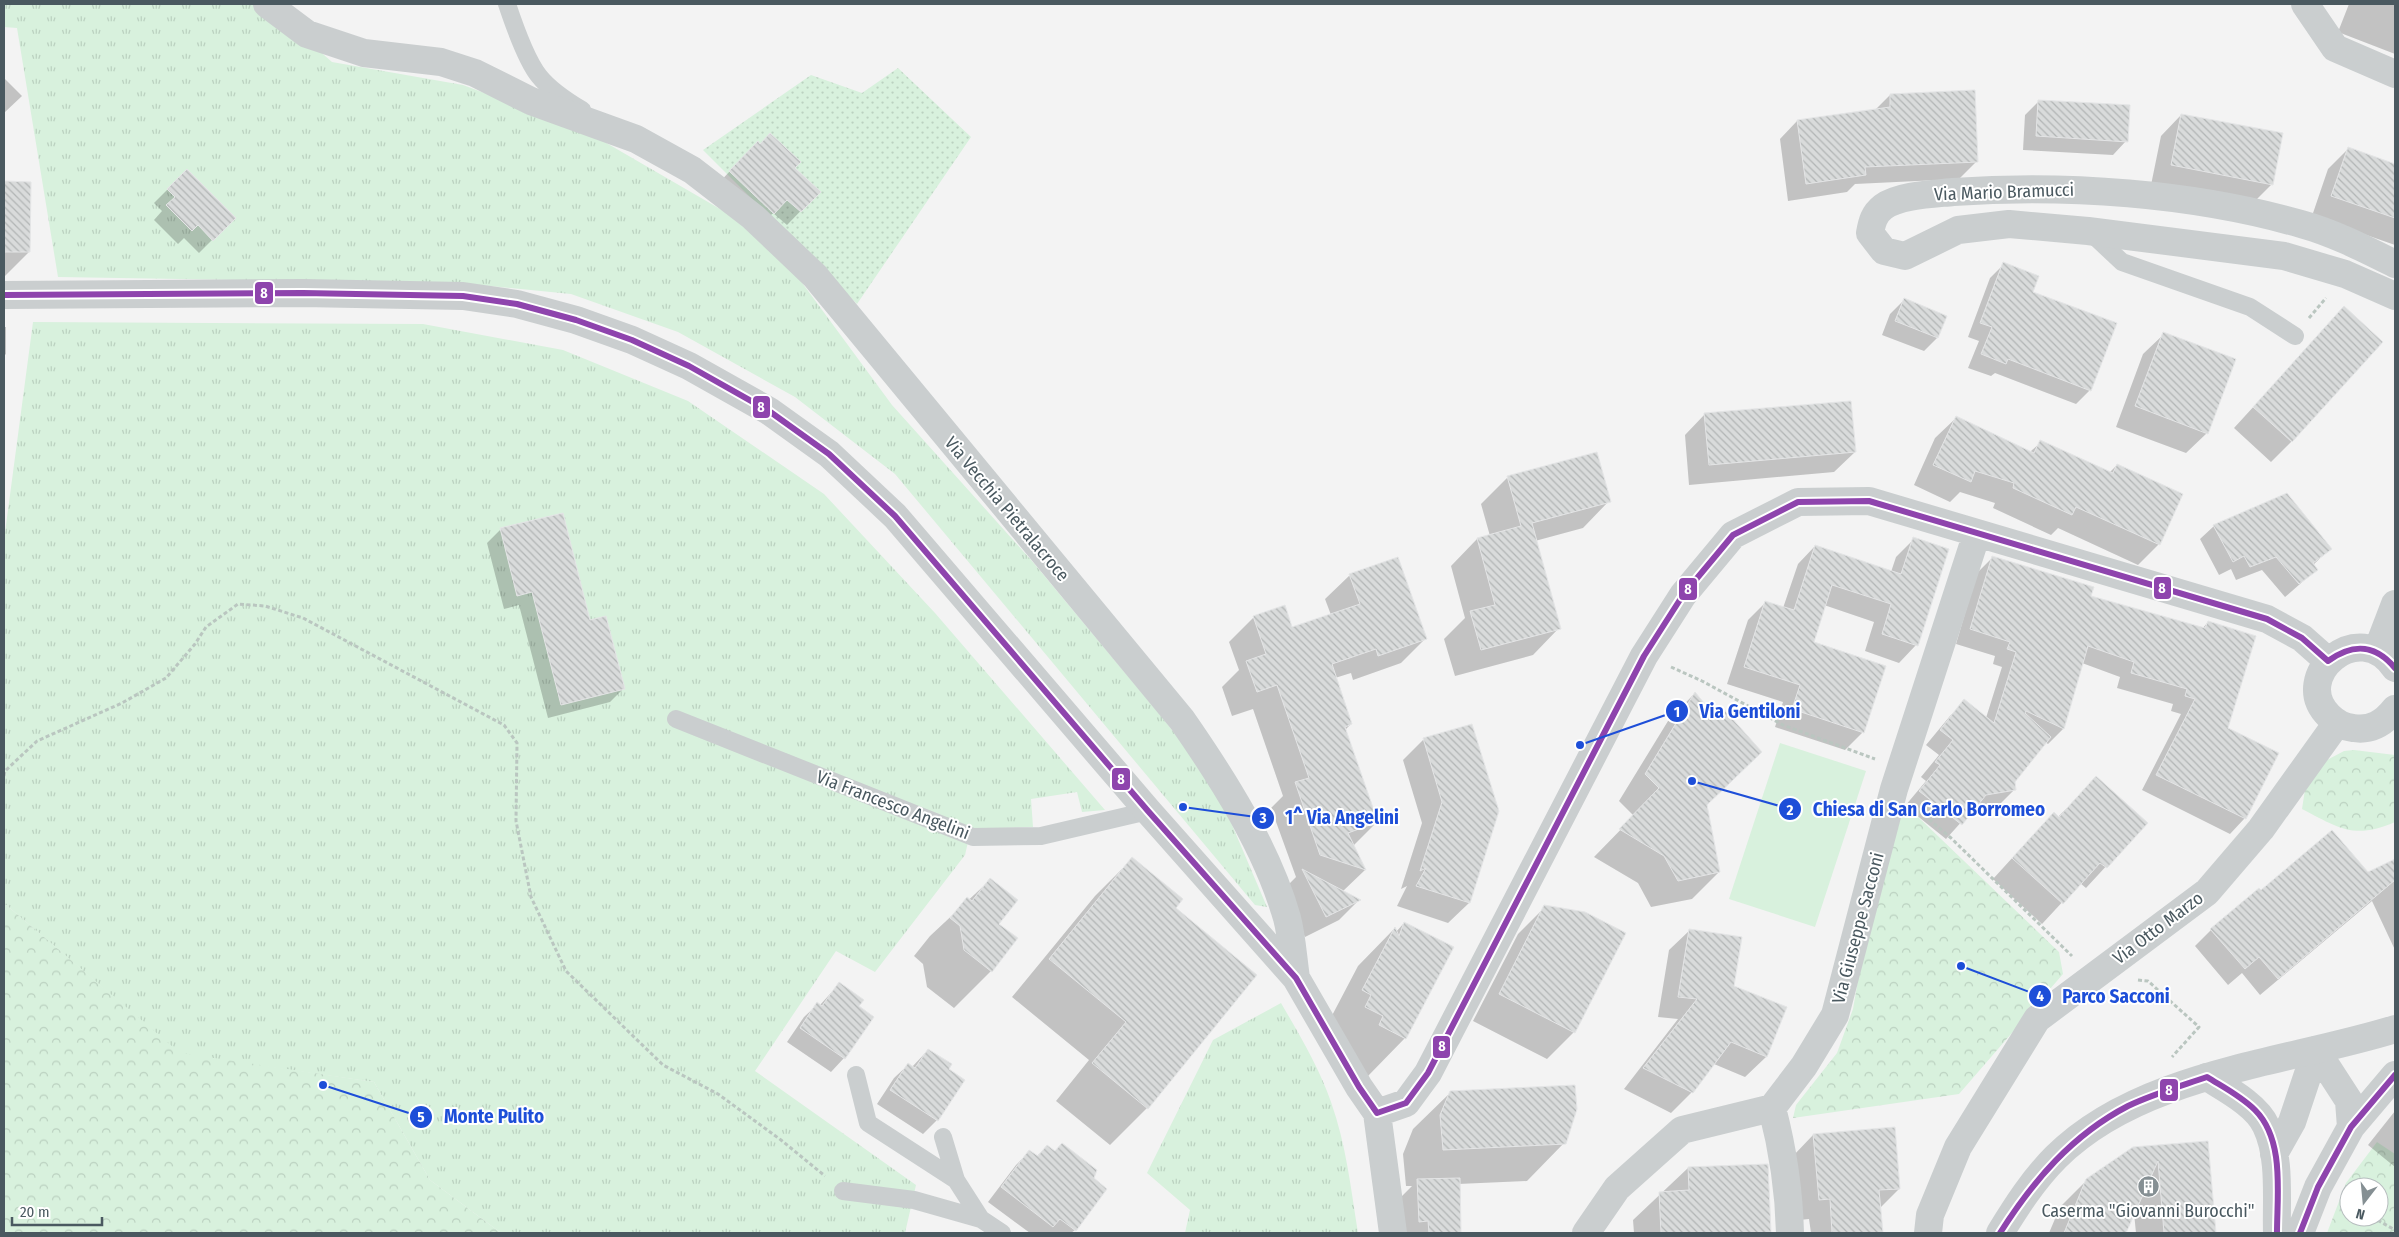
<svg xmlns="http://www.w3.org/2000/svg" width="2399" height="1237" font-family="'Fira Sans Condensed',sans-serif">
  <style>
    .grass { fill: url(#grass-tufts) }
    .forest { fill: url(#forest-crowns); fill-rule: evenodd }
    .garden { fill: url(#garden-dots) }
    .pitch { fill: #d8f1dd }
    .shadow { fill: #0003 }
    .building { fill: url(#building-back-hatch); stroke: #e4e5e6 }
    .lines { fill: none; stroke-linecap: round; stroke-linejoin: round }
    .path { stroke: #bac6c0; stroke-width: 3; stroke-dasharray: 4 2.5; stroke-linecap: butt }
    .service { stroke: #cacecf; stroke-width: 18 }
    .minor { stroke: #cacecf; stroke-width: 28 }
    .tertiary { stroke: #cacecf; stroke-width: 28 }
    .bus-1-casing { stroke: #fff; stroke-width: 10 }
    .bus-1 { stroke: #8e44ad; stroke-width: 6 }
    .labels { text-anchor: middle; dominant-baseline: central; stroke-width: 4; stroke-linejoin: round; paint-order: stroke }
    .street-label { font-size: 18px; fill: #4a5960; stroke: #fff }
    .poi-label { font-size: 18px; fill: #4a5960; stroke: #fff }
    .leader { fill: none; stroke: #1d4ed8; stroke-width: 2 }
    .callout-dot { fill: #1d4ed8; stroke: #fff; stroke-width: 2 }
    .mark-label { font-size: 15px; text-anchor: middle; font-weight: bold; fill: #fff }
    .callout-label { font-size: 19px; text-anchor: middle; font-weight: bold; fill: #1d4ed8; stroke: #fff; stroke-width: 4; stroke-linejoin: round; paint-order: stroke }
    .line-badge { stroke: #fff; stroke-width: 2 }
    .badge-label { font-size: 14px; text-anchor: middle; font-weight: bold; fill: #fff }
  </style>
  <defs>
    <pattern id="grass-tufts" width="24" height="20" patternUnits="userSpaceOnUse" patternTransform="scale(1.25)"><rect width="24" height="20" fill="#d8f1dd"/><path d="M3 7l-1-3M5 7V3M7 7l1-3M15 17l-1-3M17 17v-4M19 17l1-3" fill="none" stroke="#bbd1c0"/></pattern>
    <pattern id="forest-crowns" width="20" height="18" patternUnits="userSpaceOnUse" patternTransform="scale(1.25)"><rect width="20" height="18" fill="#d8f1dd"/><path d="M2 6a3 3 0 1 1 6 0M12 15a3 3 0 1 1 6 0" fill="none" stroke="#bbd1c0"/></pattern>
    <pattern id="garden-dots" width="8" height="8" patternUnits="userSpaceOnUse" patternTransform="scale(1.25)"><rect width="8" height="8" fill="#d8f1dd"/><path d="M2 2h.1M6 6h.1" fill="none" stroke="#bbd1c0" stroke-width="1.8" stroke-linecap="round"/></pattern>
    <pattern id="building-back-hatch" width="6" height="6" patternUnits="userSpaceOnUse" patternTransform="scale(1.25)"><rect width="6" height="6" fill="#d9dbdb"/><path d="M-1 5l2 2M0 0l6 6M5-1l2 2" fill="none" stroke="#b2b5b5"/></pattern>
  </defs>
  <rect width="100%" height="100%" fill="#f3f3f3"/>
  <path class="grass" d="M4,4H266L332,62L463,85L584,130L727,213L789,265L892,405L1032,561L1161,716L1215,785L1267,907L1255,905L895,474L795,397L678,332L571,294L469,284L58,277L17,28L4,27Z
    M33,322L423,324L563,350L688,401L824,494L935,613L1105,810L1082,812L1077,792L1031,799L1033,827L971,829L965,855L875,972L836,951L755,1071L916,1185L905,1233H907H501L430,1180L374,1082L180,1054L4,903V540Z
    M1281,1003C1299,1034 1319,1067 1331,1102C1346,1144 1351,1189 1358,1233H1185L1190,1210L1147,1173L1213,1040Z"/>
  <path class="forest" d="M2354,750L2395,755V822C2354,840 2339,828 2302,809L2308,770L2344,751Z
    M1916,815L2059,952L2063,974L1959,1094L1793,1118L1796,1105L1837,1053L1853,1009L1862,957L1901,816Z
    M4,903L180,1053L374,1082L430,1180L501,1233H4Z
    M2377,1142L2395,1154V1233H2327L2346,1183ZM2349,1187H2379V1217H2349Z"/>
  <path class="garden" d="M898,68L971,137L857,304L703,150L811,75L862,93Z"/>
  <path class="pitch" d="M1780,743L1866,771L1815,927L1729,899Z"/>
  <path class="shadow" d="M2349,4H2395V54L2338,32Z
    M4,78L22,96L4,113V129Z
    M1890,95L1977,161L1959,179L1855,184L1847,192L1788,201L1780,139L1797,121L1875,110Z
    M2039,101L2126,141L2113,155L2023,150L2025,115Z
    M2181,115L2272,184L2251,205L2151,185L2161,136Z
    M2348,149L2395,165V245L2312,216L2328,169Z
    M744,156L793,168L819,192L787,225L773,213L759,227L716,186Z
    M187,170L234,218L199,253L184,238L178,244L154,220L162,211L154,203Z
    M4,183H30L29,252L4,277Z
    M2004,264L2031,292L2090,390L2076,404L1995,373L1991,376L1968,368L1979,341L1968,337L1990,278Z
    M1904,300L1946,317L1937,338L1924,351L1882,335L1890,314Z
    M2344,308L2292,441L2271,462L2234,428Z
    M4,327H6V354L4,356Z
    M2164,334L2207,433L2186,453L2116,427L2143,354Z
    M1705,414L1855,452L1834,472L1689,485L1685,435Z
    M1956,418L2030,452L2041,442L2109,473L2117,465L2159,544L2138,565L2058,528L2051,535L1993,508L1995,503L1960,492L1950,502L1914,485L1935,438Z
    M1508,477L1609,501L1583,528L1535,541L1559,628L1533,655L1455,676L1444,639L1465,618L1451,566L1477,539L1490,536L1481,504Z
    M2214,526L2331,548L2313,565L2316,570L2285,597L2262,570L2236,580L2231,569L2219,575L2200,539Z
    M501,529L589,621L624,688L610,702L548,718L519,605L504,609L487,543Z
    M1914,539L1916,645L1899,663L1865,651L1874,622L1824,605L1812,643L1863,732L1845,750L1775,727L1783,702L1727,684L1748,620L1766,602L1783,608L1798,564L1815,546L1891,572L1896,557Z
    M1992,558L2090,597L2202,629L2208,622L2226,728L2277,753L2244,819L2230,834L2142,790L2181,714L2171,711L2173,704L2117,688L2120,677L2082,663L2063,729L2048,744L2045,742L2013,781L2014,790L1999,805L1973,809L1946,839L1905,806L1926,781L1921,777L1939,755L1926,745L1950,716L1965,701L1986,718L2002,667L1993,664L1995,656L1956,644L1977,573Z
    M1350,575L1425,639L1401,663L1353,680L1351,673L1335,678L1351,724L1345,730L1377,822L1353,846L1365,870L1342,892L1359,900L1339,920L1305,937L1282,891L1296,877L1271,808L1283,796L1253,709L1232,716L1222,687L1239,670L1229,642L1254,617L1292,629L1331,615L1325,599Z
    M1694,694L1705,806L1719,872L1692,899L1651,907L1638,883L1594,857L1634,816L1619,801L1668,721Z
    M1471,725L1498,811L1469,903L1448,923L1397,906L1407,886L1401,889L1422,823L1403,760L1423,740Z
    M2096,778L2146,823L2086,888L2080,883L2042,924L1993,879L2034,834L2058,817Z
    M1132,859L1174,909L1147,1108L1110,1145L1056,1101L1089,1060L1012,997L1095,896Z
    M2395,860V950L2372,901L2260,995L2242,973L2228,985L2195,946L2211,930L2261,892L2367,873Z
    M990,880L998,924L991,971L954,1008L927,987L923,964L914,956L930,936Z
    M1545,907L1574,1032L1547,1059L1473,1021L1518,934Z
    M1404,923L1405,1038L1368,1076L1326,1027L1358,966L1394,929L1396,932Z
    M1690,930L1733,987L1786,1008L1766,1057L1745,1077L1714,1064L1692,1092L1671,1113L1624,1089L1678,1019L1658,1017L1669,950Z
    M839,984L857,1006L844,1058L831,1072L787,1042L804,1017L818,1004L820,1005Z
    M928,1050L937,1120L923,1134L877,1104L894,1078L908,1065L912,1067Z
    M1451,1092L1564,1143L1527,1181L1458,1184L1460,1233H1401L1399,1199L1412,1186H1406L1403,1154L1413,1129Z
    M2395,1111V1167L2368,1145Z
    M1813,1135L1899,1189L1880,1208L1882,1233H1811L1809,1219L1799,1220L1793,1156Z
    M2207,1143L2214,1233H2136L2134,1213L2125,1233H2049L2060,1207L2087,1180Z
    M1047,1147L1075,1230L1071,1233H1030L988,1202L1016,1165L1030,1151L1037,1156Z
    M1767,1165L1770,1233H1634L1633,1220L1688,1168Z"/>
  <path class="building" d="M1975,90L1978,162L1865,167L1866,175L1806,184L1797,120L1890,107V94Z
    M2038,100L2130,105L2128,142L2036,136Z
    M2181,114L2283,133L2273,185L2171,165Z
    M770,133L801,162L795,168L821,192L801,212L787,200L774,214L729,171L758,141L760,144Z
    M2348,147L2395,164V218L2331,196Z
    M187,169L236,218L213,241L198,225L192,231L166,205L175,197L167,189Z
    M4,181L31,182L30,252H4Z
    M2003,262L2039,276L2033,292L2117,323L2091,391L2008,359L2006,364L1981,354L1992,327L1980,323Z
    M1904,298L1947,316L1938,338L1895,321Z
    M2344,306L2383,342L2292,442L2253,407Z
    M2163,332L2236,359L2208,434L2135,406Z
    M1851,401L1856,452L1709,465L1704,413Z
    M1956,416L2034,453L2040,440L2113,473L2117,464L2183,494L2160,545L2076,507L2072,515L2013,488L2014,483L1975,471L1971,482L1933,465Z
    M1597,452L1611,502L1532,523L1561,629L1481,650L1470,611L1495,605L1477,538L1521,526L1507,476Z
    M2287,493L2332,549L2313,563L2318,570L2299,584L2276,557L2250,567L2244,556L2233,562L2213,525Z
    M563,513L590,620L606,616L625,689L561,705L532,592L517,596L500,528Z
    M1913,537L1949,549L1918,646L1882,634L1891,604L1832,585L1814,642L1886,666L1864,733L1792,709L1800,685L1744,667L1765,601L1794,610L1815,545L1901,574Z
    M1992,556L2094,587L2091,596L2205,628L2208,621L2256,636L2228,728L2279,753L2246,819L2156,775L2195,699L2185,696L2187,689L2131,673L2134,662L2088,646L2064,729L2026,711L2025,713L2051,737L2015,782L2016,790L1986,795L1962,825L1919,791L1940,765L1935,762L1953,740L1940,730L1964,699L1994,723L2016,652L2007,649L2010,642L1970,629Z
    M1398,557L1427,639L1378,656L1376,649L1332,664L1352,724L1345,727L1378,822L1348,833L1366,870L1320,855L1295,782L1309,778L1277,685L1257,692L1246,661L1266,654L1253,616L1285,605L1292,627L1360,604L1349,574Z
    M1695,692L1713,714L1721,706L1762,752L1707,805L1720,872L1678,881L1664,856L1619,829L1659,788L1645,774Z
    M1472,724L1499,811L1470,903L1416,886L1426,868L1420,871L1442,802L1423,738Z
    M2096,776L2148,823L2107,868L2100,863L2063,904L2012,858L2054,812L2059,817Z
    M2332,830L2368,872L2395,859V880L2278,979L2259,957L2245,969L2210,929L2259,888L2261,890Z
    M1132,857L1183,899L1176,908L1257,975L1148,1109L1092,1063L1126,1022L1049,959Z
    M1302,869L1361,900L1326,917Z
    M990,878L1018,900L999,924L1018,938L992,972L964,950L960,926L950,918L967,897L972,901Z
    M1544,905L1585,912L1626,933L1575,1033L1499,994Z
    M1404,922L1454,947L1406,1039L1379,1025L1383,1016L1365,1007L1371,995L1362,990L1395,927L1399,936Z
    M1689,929L1742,937L1734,986L1787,1007L1767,1057L1731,1042L1693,1093L1643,1068L1697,999L1678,997Z
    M839,982L864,1000L859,1006L874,1017L845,1059L800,1028L817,1002L822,1006Z
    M928,1049L952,1064L949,1069L965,1080L938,1121L890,1090L908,1063L915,1068Z
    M1575,1085L1577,1109L1566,1144L1443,1150L1440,1115L1450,1091Z
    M1895,1127L1900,1189L1879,1190L1883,1233H1832L1830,1199L1819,1200L1813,1134Z
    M2208,1141L2216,1233H2164L2158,1161L2126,1233H2064L2086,1179L2133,1147Z
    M1062,1143L1097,1170L1094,1178L1107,1189L1076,1231L1060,1219L1053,1227L1001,1187L1029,1150L1038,1156L1047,1145L1055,1151Z
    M1768,1164L1771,1233H1661L1659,1192L1689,1190L1688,1167Z
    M1460,1178L1461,1233H1429L1428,1221L1419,1222L1417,1179Z"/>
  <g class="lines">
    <path class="path" d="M2309,318L2326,298
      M1671,667L1702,681L1783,725L1875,759
      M4,776L5,771L37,741L122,703L166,678L195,644L206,627L238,604L265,606L303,618L504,725L517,743L516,821L531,897L566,971L663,1065L718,1094L781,1140L825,1176
      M1919,811L1951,838L2072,956
      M2138,980L2148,981L2199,1027L2172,1057
      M2372,1217L2395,1230"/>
    <path class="service" d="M507,4C513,22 527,61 539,76C550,90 567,101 582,110
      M2089,231L2122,262L2250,307L2295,336
      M676,719L973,837L1041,836L1148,811
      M856,1075L868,1123L956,1180L981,1219L1002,1233
      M943,1137L956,1180
      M843,1191L914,1200L981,1219"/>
    <path class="minor" d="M267,4L307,34L364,53L441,62L475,73L531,101L636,139L692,170L753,217L815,276L1182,720C1223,779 1267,848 1287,918C1292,937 1293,958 1296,978
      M2305,4L2335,48L2395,74
      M2395,264C2365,249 2334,233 2301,224C2193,193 2065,184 1953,192C1934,194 1899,195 1883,207C1874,214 1872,222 1870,233L1884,251L1905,256L1958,230L2009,224L2088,231L2284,256L2345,274L2395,296
      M4,295L303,293L463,296L517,304L576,320L632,340L689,366L769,411L829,454L895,516L1148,811L1296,978L1359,1087L1377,1113L1393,1233
      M2377,651L2395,604
      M2395,668C2359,615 2289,677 2329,716C2336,723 2343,727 2353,728C2371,731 2384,723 2395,709
      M2316,1050L2349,1101L2351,1127
      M2207,1077C2226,1089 2257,1105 2266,1126C2281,1157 2276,1199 2277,1233
      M1772,1108L1804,1066L1835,1015L1894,789L1977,533
      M1377,1113L1406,1103L1428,1073L1644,656L1683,595L1733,535L1798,502L1869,501L2267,619L2302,638L2328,661
      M2274,1154L2292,1122L2316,1050
      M1586,1233L1617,1188L1682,1130L1772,1108C1783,1150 1789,1190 1790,1233
      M1928,1233L1930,1215L1958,1147L2037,1019L2207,892L2261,829L2337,723
      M2300,1233L2318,1187L2351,1127L2395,1075"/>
    <path class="tertiary" d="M2000,1233C2016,1207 2033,1180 2056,1157C2140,1073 2286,1063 2395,1029"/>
    <defs>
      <path id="bus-1" d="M4,295L303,293L463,296L517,304L576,320L632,340L689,366L769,411L829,454L895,516L1148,811L1296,978L1359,1087L1377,1113L1406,1103L1428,1073L1644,656L1683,595L1733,535L1798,502L1869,501L2267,619L2302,638L2328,661C2353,643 2375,644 2395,668
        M2000,1233C2033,1181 2072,1135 2128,1106C2153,1094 2181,1086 2207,1077C2223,1087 2241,1096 2255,1110C2285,1140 2277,1194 2277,1233
        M2300,1233L2318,1187L2351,1127L2395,1075"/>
    </defs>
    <use href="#bus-1" class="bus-1-casing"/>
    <use href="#bus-1" class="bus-1"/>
  </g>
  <defs>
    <symbol id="building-disc" viewBox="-11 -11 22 22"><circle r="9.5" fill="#858f93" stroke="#fff"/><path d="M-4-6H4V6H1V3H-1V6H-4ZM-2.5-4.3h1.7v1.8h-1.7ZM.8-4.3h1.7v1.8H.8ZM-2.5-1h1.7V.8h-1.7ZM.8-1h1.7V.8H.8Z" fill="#fff"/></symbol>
  </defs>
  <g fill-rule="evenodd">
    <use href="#building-disc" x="2136" y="1174" width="25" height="25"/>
  </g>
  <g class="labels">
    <g class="street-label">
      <text transform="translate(2004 192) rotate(-2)">Via Mario Bramucci</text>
      <text transform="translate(1007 509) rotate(50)">Via Vecchia Pietralacroce</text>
      <text transform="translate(893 805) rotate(21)">Via Francesco Angelini</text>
      <text transform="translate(1858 928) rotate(-75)">Via Giuseppe Sacconi</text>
      <text transform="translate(2158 928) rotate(-37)">Via Otto Marzo</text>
    </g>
    <g class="poi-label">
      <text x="2148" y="1211">Caserma "Giovanni Burocchi"</text>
    </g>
  </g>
  <path class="leader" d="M1580 745L1677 711M1692 781L1790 809M1183 807L1263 818M1961 966L2040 996M323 1085L421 1117"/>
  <g class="callout-dot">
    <circle cx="1580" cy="745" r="5"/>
    <circle cx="1692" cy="781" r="5"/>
    <circle cx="1183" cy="807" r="5"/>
    <circle cx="1961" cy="966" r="5"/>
    <circle cx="323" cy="1085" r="5"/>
    <circle cx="1677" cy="711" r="12"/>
    <circle cx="1790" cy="809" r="12"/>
    <circle cx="1263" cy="818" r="12"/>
    <circle cx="2040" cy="996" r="12"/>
    <circle cx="421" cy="1117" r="12"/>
  </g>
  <g class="mark-label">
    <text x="1677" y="717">1</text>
    <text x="1790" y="815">2</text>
    <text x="1263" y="823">3</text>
    <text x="2040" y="1001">4</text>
    <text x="421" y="1122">5</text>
  </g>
  <g class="callout-label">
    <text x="1750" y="718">Via Gentiloni</text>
    <text x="1929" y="816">Chiesa di San Carlo Borromeo</text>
    <text x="1342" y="824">1^ Via Angelini</text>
    <text x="2116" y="1003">Parco Sacconi</text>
    <text x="494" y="1123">Monte Pulito</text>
  </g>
  <g class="line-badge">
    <rect x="254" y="281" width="20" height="24" rx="5" fill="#8e44ad"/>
    <rect x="752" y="395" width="19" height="24" rx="5" fill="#8e44ad"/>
    <rect x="2153" y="576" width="19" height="24" rx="5" fill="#8e44ad"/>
    <rect x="1678" y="577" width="20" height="24" rx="5" fill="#8e44ad"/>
    <rect x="1111" y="767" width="20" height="24" rx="5" fill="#8e44ad"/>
    <rect x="1432" y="1035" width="19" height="24" rx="5" fill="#8e44ad"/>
    <rect x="2159" y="1078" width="20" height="24" rx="5" fill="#8e44ad"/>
  </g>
  <g class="badge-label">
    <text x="264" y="298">8</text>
    <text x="761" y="412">8</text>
    <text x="2162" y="593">8</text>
    <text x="1688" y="594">8</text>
    <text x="1121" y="784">8</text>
    <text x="1442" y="1051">8</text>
    <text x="2169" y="1095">8</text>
  </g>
  <rect width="2399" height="1237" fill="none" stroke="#4a5960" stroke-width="10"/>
  <g transform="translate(2364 1202) rotate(196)"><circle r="24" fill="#ffffff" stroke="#b7bdbf"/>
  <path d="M0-4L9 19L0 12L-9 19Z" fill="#858f93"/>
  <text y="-8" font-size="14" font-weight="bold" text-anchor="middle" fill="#4a5960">N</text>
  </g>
  <path d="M12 1217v8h90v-8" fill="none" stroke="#4a5960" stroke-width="2.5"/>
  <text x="20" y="1217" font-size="15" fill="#4a5960" stroke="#ffffff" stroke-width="4" paint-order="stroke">20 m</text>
</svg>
